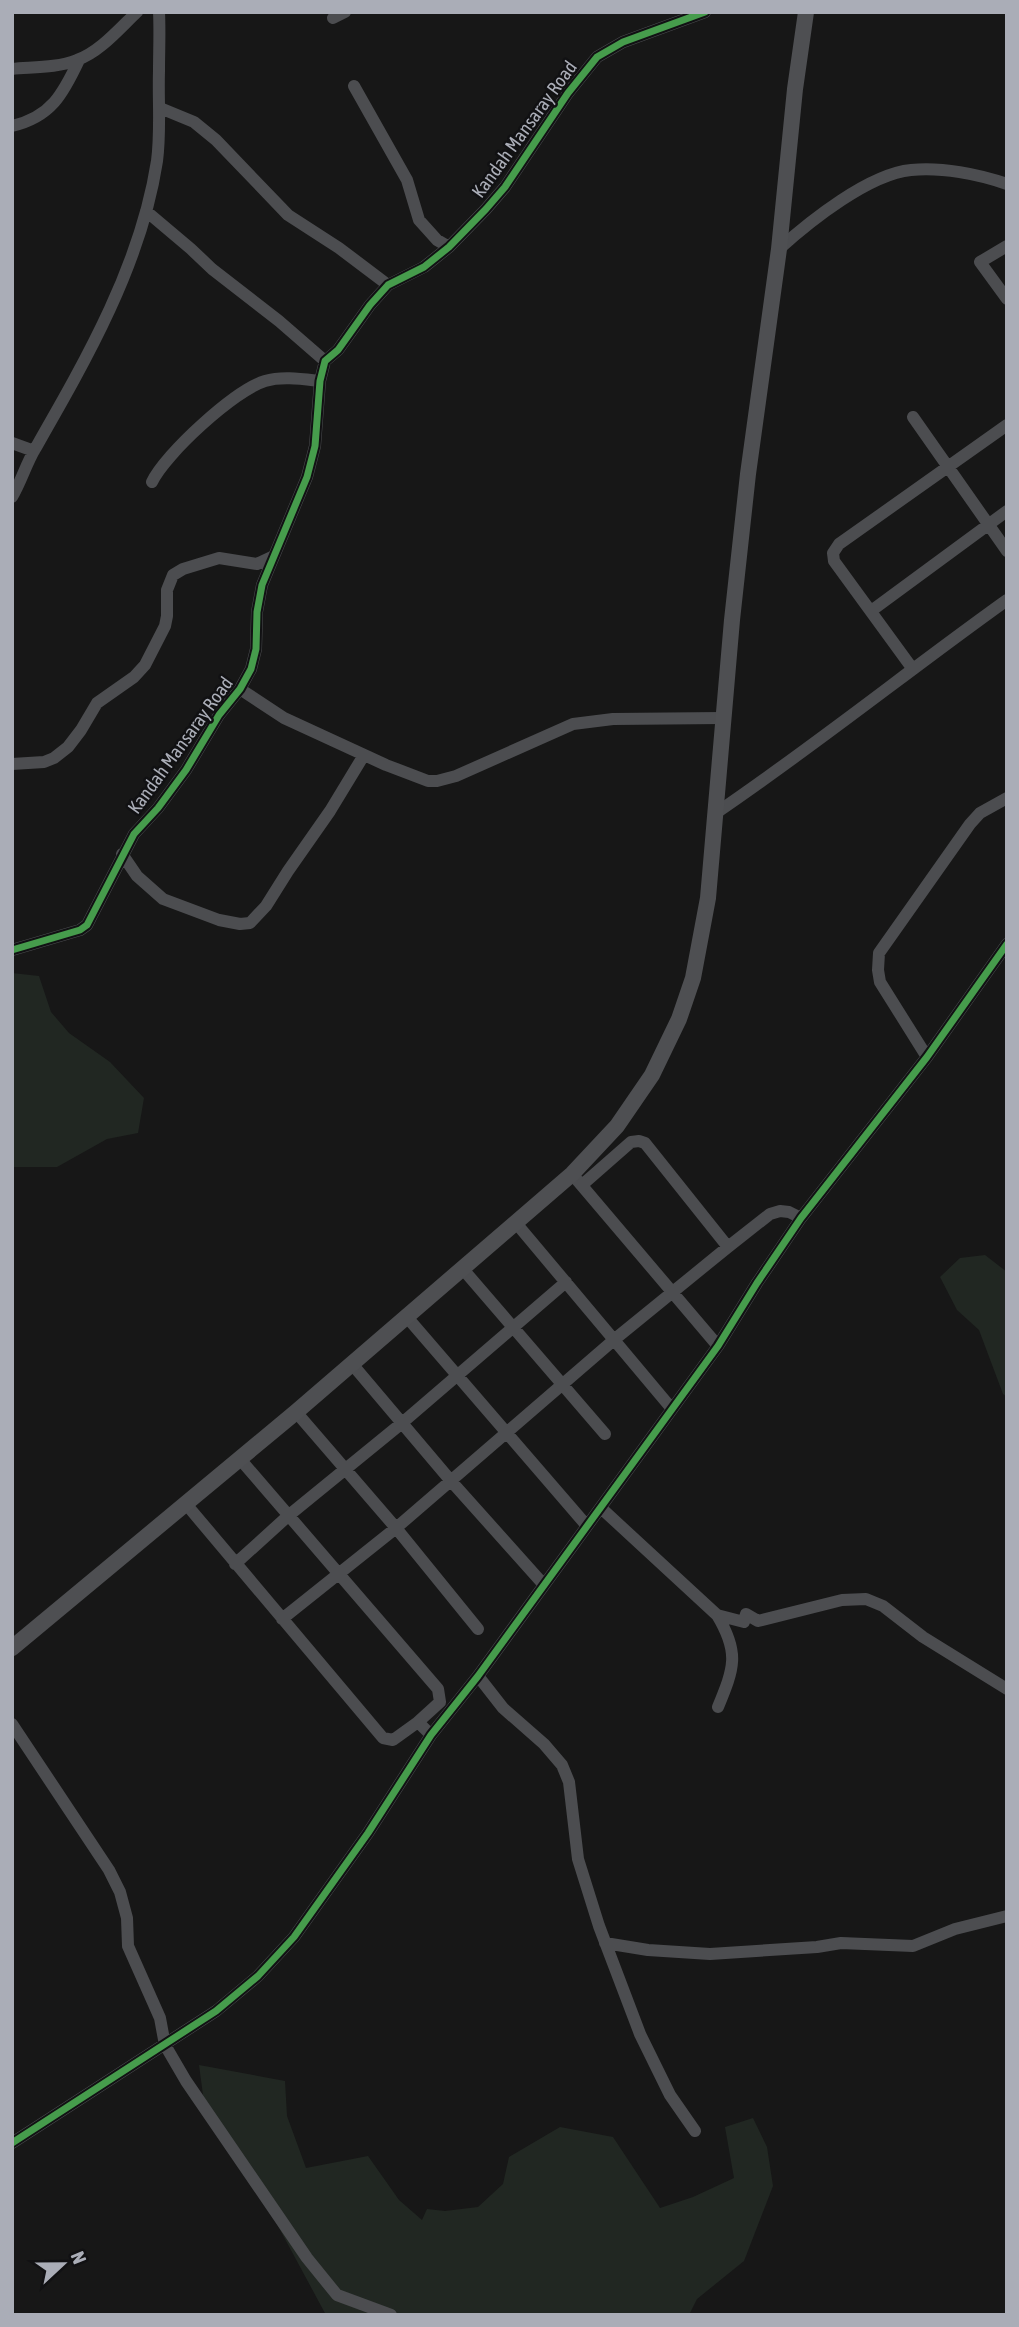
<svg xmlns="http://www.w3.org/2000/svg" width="1019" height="2327" font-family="'Asap Condensed',sans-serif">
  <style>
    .green { fill: #212722 }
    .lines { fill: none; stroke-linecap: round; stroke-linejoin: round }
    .minor { stroke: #4c4d50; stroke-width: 12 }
    .major { stroke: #4e4f52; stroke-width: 16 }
    .cycleway-casing { stroke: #111113; stroke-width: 11 }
    .cycleway { stroke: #469c4c; stroke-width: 7 }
    .labels { text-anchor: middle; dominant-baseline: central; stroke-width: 5; stroke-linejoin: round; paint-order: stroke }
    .street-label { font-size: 19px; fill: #aaadb7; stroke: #111113 }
  </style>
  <rect width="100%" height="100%" fill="#171717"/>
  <path class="green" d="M12,973L39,976L51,1012L69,1033L110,1062L144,1098L138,1133L107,1139L57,1167H12Z
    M985,1255L1007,1272V1397L1003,1394L979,1330L957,1310L940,1277L960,1258Z
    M199,2065L285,2081L287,2116L306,2168L368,2156L399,2200L422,2220L427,2209L445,2211L478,2207L503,2184L509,2157L560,2127L613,2137L660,2208L693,2197L734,2178L725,2127L753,2118L767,2147L773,2186L744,2261L697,2299L689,2315H326L243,2161L205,2110Z"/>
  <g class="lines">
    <path class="minor" d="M333,18L345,12
      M12,69C33,67 57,68 77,60C100,52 120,28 137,12
      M354,86L407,180L419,220L437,240L449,247
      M160,108L194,122L216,140L288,215L339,248L388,285
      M12,126C51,117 63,94 79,60
      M146,211L191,249L212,269L279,321L325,361
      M1007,246L980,262L1007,299
      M779,249C810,221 869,174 911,170C942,167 978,174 1007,184
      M913,417L1007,551
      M12,443L34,451
      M152,482C165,454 235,390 265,381C282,376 302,379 320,381
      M12,497C21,482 26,464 35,449C86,360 141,265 157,161C161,131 158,101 159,71C159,51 160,32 159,12
      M871,611L1007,511
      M912,668L834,561L833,553L839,544L1007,425
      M240,689L284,718L386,765L428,781H437L456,776L573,724L613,719L722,718
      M12,764L44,762L54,758L68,747L81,730L97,703L134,677L145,665L165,626L167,616V590L173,575L183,569L219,558L257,564L274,556
      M716,813C816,745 909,670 1007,600
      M122,854L137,876L163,899L219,920L240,924L250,923L266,906L288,871L330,811L364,755
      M12,950L80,930L87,925L134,834L158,808L186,770L219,715L240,689L251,669L256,649L257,612L262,585L307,477L315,446L320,381L325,361L338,350L370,305L388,285L424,267L449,247L486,209L505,187L568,93L597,57L623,42L705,12
      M927,1057L880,982L878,970L879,953L970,824L980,813L1007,798
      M572,1174L718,1346
      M582,1185L631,1142L639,1141L645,1143L728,1247
      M516,1223L672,1409
      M462,1268L605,1434
      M406,1316L587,1526
      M352,1364L451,1481L544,1585
      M296,1412L396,1528L478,1629
      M240,1459L438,1689L440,1702L418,1722
      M186,1504L383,1738L393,1740L418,1722L431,1735
      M601,1508L717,1615C740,1653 734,1668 718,1707
      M235,1564L288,1516L402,1423L566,1282
      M717,1615L744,1622L746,1614L758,1621L842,1600L866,1599L883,1606L923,1637L1007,1689
      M282,1619L396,1528L615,1339L728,1247L770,1214L780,1211L789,1212L801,1218
      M478,1676L503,1708L544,1744L562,1765L569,1782L578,1859L599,1926L640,2034L670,2095L695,2131
      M12,1724L109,1870L120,1892L127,1918L128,1946L160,2018L165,2045L186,2081L307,2258L337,2295L391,2315
      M605,1943L648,1950L710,1954L817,1947L841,1943L913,1946L955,1929L1007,1916
      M12,2143L216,2011L258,1976L294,1937L368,1833L431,1735L478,1676L718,1346L757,1283L801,1218L927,1057L1007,944"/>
    <path class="major" d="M12,1648L296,1412L572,1174L617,1126L652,1075L679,1019L693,978L708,898L732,620L748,474L779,249L795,89L806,12"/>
    <defs>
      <path id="cycleway" d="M12,950L80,930L87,925L134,834L158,808L186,770L219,715L240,689L251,669L256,649L257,612L262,585L307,477L315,446L320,381L325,361L338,350L370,305L388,285L424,267L449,247L486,209L505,187L568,93L597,57L623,42L705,12
        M12,2143L216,2011L258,1976L294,1937L368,1833L431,1735L478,1676L718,1346L757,1283L801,1218L927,1057L1007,944"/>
    </defs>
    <use href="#cycleway" class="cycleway-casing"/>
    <use href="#cycleway" class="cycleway"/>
  </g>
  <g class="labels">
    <g class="street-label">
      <text transform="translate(524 129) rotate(-54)">Kandah Mansaray Road</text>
      <text transform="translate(180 745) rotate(-54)">Kandah Mansaray Road</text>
    </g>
  </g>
  <rect width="1019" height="2327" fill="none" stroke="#aaadb7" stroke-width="28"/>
  <g transform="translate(63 2264) rotate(68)" stroke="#111113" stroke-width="5" paint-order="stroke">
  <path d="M0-5L12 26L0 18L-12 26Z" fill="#aaadb7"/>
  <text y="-10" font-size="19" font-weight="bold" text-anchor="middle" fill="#aaadb7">N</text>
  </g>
</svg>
